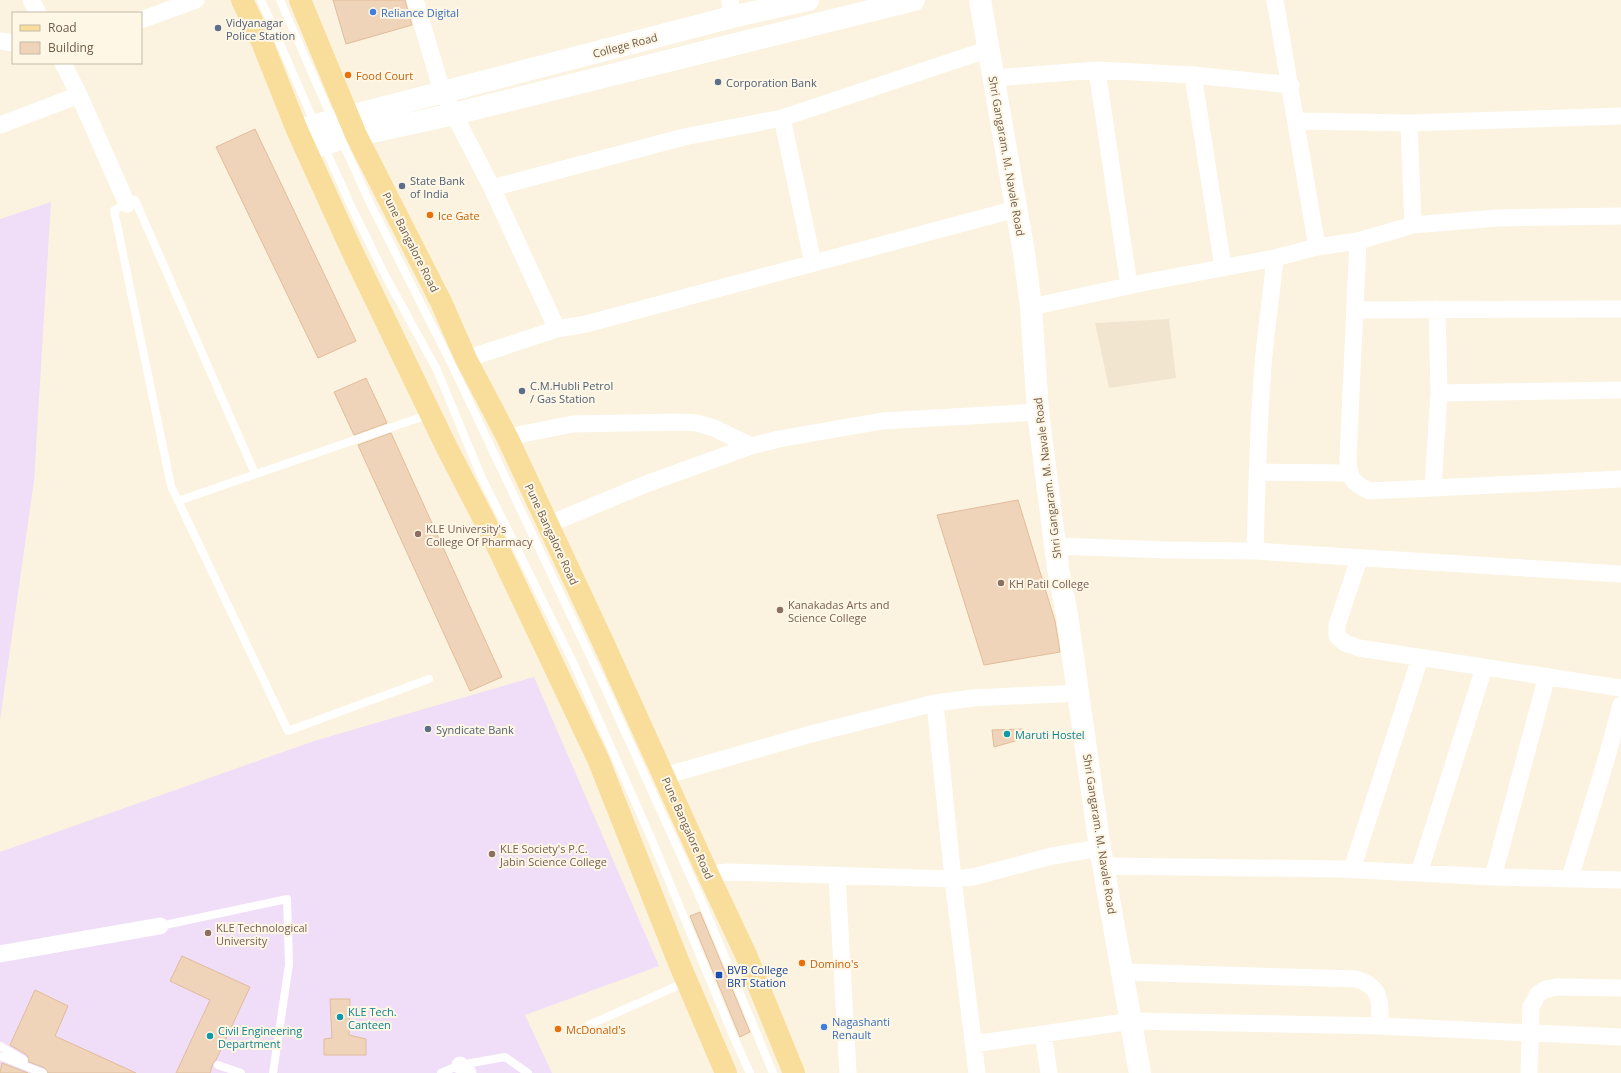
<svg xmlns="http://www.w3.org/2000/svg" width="1621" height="1073" font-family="'Open Sans',sans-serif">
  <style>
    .residential { fill: #f2e5cf }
    .education { fill: #f0ddf7 }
    .building { fill: #efd4b9; stroke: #e1bc9a }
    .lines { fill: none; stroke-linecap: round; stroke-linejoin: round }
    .lane { stroke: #fff; stroke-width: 8 }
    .street { stroke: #fff; stroke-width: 17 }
    .secondary { stroke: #fff; stroke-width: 22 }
    .primary { stroke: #f8de9a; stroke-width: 22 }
    .shop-dot { fill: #3f7fe0; stroke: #fef7e6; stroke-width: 1.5 }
    .service-dot { fill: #5c6f8a; stroke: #fef7e6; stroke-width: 1.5 }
    .food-dot { fill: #e8710a; stroke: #fef7e6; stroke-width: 1.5 }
    .education-dot { fill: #8d6e63; stroke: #fef7e6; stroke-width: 1.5 }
    .culture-dot { fill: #0f9aa8; stroke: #fef7e6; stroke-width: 1.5 }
    .transit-dot { fill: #1a4fb4; stroke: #fef7e6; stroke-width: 1.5 }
    .labels { text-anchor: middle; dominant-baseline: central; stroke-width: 4; stroke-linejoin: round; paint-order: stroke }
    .shop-label { font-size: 11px; fill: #366cbe; stroke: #fef7e6; text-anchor: start }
    .service-label { font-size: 11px; fill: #4e5e75; stroke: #fef7e6; text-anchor: start }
    .street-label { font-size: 11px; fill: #715b49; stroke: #fef7e6 }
    .food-label { font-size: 11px; fill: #c56008; stroke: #fef7e6; text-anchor: start }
    .education-label { font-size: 11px; fill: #785e54; stroke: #fef7e6; text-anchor: start }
    .culture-label { font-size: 11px; fill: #0d838f; stroke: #fef7e6; text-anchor: start }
    .transit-label { font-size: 11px; fill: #164399; stroke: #fef7e6; text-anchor: start }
  </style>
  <rect width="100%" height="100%" fill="#fbf3e0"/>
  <path class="residential" d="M1169,319L1176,378L1109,388L1095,323Z"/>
  <path class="education" d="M51,202L34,481L0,720V219Z
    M534,677L659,966L525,1015L552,1073H0V852L314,741Z"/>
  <path class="building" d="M333,0H405L412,25L346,44Z
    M255,129L356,341L318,358L216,147Z
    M366,378L387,423L354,435L334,392Z
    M391,433L502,677L470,691L358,445Z
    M1018,500L1055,621L1060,652L984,665L937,515Z
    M1023,729L1022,739L994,747L992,730Z
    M700,912L750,1032L740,1037L690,916Z
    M182,956L250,987L216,1060L213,1063L210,1073H176L210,1000L170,981Z
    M35,990L68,1006L55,1036L136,1073H48L45,1068L29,1062L27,1055L10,1045Z
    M330,999H350L349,1035L366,1039V1055H324V1039L332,1038Z
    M2,1063L28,1073H0Z"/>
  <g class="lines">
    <path class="lane" d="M261,0L315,124
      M280,0L332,119
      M341,139L369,201L452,365L600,677L702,902L773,1073
      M324,146L351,206L386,277L437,370L481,476L573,662L652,840L734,1038L750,1073
      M253,469L135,200L114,210L171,486L288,731L429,679
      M178,501L430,414
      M160,926L287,899L289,964L273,1073
      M589,1025L686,982
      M0,1046L24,1060
      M0,1056L43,1073
      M218,1065L241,1073
      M441,1073L460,1065L505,1057L528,1073"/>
    <path class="street" d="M31,0L38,13
      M415,0L442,91L492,188L557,329
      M730,0L732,17
      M1275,0L1317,247
      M141,20L196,0
      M0,41L13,43
      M63,63L79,95
      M1097,70L1129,286
      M1193,75L1223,267
      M994,78L1097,70L1193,75L1291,85
      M782,118L813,263
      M1297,121L1409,123L1621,116
      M1409,123L1413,225
      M0,125L79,95L127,204
      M492,188L684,137L782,118L989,49
      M1358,241L1348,458C1349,479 1352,483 1370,491L1621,479
      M1031,307L1147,282L1275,258L1317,247L1358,241L1413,225L1497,218L1621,216
      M1356,310L1621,309
      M466,359L557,329L586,324L1016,209
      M1439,393L1621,390
      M507,437L573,424L679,422L697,423L714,428L751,446
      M1257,472L1349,473
      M1433,488L1439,393L1437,309
      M547,525L646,484L751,446L779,439L882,421L1038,412
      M1056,546L1168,550L1255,551L1621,574
      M1255,551C1257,485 1258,420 1264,354C1267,322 1272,290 1275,258
      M1359,559L1337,625V636L1345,643L1359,648L1621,688
      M935,703L953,879L977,1073
      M664,776L811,734L935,703L973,698L1078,693
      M1104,866L1341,869L1493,877L1621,880
      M1352,869L1420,658
      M1419,873L1484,668
      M708,874L728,872L953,879L973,877L1052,856L1100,848
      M837,876L848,1073
      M1493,877L1547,676
      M1570,878L1606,760L1621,705
      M0,954L160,926
      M1123,972L1356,979C1382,987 1380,1001 1380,1026
      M1043,1034L1049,1073
      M973,1044L1132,1021L1380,1026L1621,1037
      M460,1065L468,1073
      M1529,1073L1531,1007L1538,994L1546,989L1558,987L1621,988"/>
    <path class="secondary" d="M980,0L1024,253L1031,307L1038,412L1058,568L1067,615L1100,848L1140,1073
      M297,130L732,17L808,0
      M307,150L340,139L454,114L914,0"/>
    <path class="primary" d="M242,0L262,42L297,130L352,251L447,448L492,535L598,759L679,963L726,1073
      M300,0L356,135L441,302L466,359L507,437L602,640L708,874L746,955L794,1073"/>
  </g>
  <g class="shop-dot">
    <circle cx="373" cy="12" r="4"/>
    <circle cx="824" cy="1027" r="4"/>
  </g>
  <g class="service-dot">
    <circle cx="218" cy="28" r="4"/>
    <circle cx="718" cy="82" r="4"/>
    <circle cx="402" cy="186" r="4"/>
    <circle cx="522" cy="391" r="4"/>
    <circle cx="428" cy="729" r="4"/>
  </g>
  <g class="food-dot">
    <circle cx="348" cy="75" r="4"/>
    <circle cx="430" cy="215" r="4"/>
    <circle cx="802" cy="963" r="4"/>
    <circle cx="558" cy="1029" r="4"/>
  </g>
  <g class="education-dot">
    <circle cx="418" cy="534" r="4"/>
    <circle cx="1001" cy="583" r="4"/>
    <circle cx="780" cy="610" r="4"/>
    <circle cx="492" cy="854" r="4"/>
    <circle cx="208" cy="933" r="4"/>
  </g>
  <g class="culture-dot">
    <circle cx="1007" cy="734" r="4"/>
    <circle cx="340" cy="1017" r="4"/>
    <circle cx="210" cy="1036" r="4"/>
  </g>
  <rect class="transit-dot" x="715" y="971" width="8" height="8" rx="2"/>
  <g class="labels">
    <g class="shop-label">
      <text x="381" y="12">Reliance Digital</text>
      <text x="832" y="1021">Nagashanti<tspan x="832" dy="13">Renault</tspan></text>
    </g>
    <g class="service-label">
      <text x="226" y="22">Vidyanagar<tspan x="226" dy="13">Police Station</tspan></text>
      <text x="726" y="82">Corporation Bank</text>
      <text x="410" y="180">State Bank<tspan x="410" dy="13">of India</tspan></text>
      <text x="530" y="385">C.M.Hubli Petrol<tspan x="530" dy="13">/ Gas Station</tspan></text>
      <text x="436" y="729">Syndicate Bank</text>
    </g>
    <g class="street-label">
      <text transform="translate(625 45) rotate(-15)">College Road</text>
      <text transform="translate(1007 156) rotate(80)">Shri Gangaram. M. Navale Road</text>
      <text transform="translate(411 242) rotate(63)">Pune Bangalore Road</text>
      <text transform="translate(1047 478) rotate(-97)">Shri Gangaram. M. Navale Road</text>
      <text transform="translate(552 534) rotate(65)">Pune Bangalore Road</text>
      <text transform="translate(688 828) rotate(66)">Pune Bangalore Road</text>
      <text transform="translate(1100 834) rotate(81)">Shri Gangaram. M. Navale Road</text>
    </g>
    <g class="food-label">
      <text x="356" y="75">Food Court</text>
      <text x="438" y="215">Ice Gate</text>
      <text x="810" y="963">Domino's</text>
      <text x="566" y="1029">McDonald's</text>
    </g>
    <g class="education-label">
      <text x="426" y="528">KLE University's<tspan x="426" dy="13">College Of Pharmacy</tspan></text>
      <text x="1009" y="583">KH Patil College</text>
      <text x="788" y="604">Kanakadas Arts and<tspan x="788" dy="13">Science College</tspan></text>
      <text x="500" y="848">KLE Society's P.C.<tspan x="500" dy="13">Jabin Science College</tspan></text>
      <text x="216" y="927">KLE Technological<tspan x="216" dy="13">University</tspan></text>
    </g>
    <g class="culture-label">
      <text x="1015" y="734">Maruti Hostel</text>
      <text x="348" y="1011">KLE Tech.<tspan x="348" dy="13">Canteen</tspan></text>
      <text x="218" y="1030">Civil Engineering<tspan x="218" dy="13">Department</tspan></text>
    </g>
    <g class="transit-label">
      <text x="727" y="969">BVB College<tspan x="727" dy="13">BRT Station</tspan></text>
    </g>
  </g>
  <rect x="12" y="12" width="130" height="52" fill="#fef7e6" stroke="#c6b9a7"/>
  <rect x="20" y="25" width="20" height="6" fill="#f8de9a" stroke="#c6b9a7"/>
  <text x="48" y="32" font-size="12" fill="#715b49">Road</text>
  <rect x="20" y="42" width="20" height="12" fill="#efd4b9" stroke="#c6b9a7"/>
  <text x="48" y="52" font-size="12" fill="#715b49">Building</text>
</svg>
